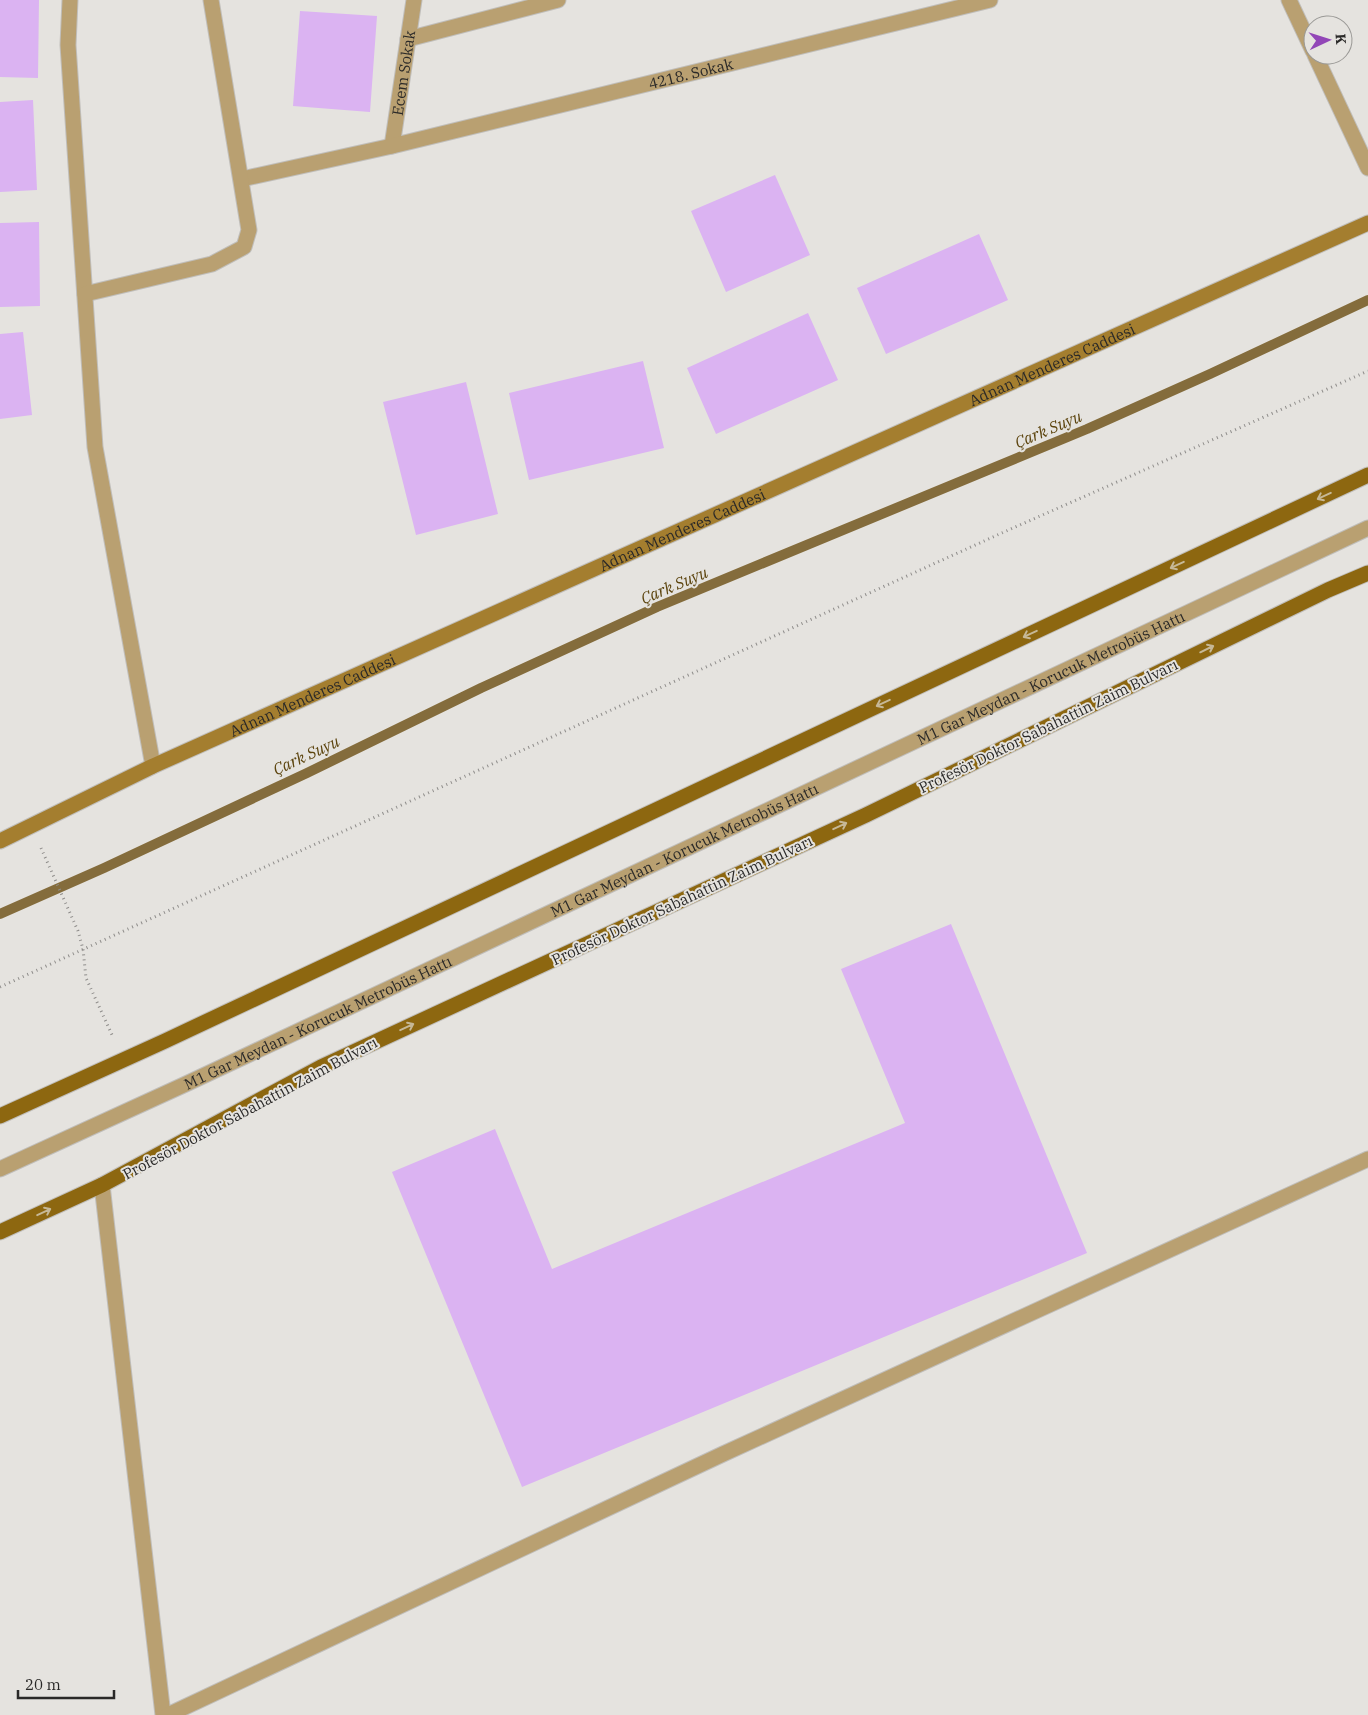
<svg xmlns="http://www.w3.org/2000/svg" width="1368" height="1715" font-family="'IBM Plex Serif',serif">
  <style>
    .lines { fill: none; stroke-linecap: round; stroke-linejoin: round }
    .stream { stroke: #846c3c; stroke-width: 10 }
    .building { fill: #dbb3f2 }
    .lane-casing { stroke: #c0beba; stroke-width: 17 }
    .street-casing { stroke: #c0beba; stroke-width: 17 }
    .secondary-casing { stroke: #c0beba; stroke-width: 17 }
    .primary-casing { stroke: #c0beba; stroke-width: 17 }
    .path { stroke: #8f8d8b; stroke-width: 3; stroke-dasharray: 1 4; stroke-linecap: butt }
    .lane { stroke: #b9a071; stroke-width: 15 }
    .street { stroke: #b9a071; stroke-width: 15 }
    .secondary { stroke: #a47e2f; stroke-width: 15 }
    .primary { stroke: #8d6710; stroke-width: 15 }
    .oneway { stroke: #c6b897 }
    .labels { text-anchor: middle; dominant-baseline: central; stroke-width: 4; stroke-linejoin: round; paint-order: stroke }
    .street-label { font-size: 15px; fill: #2a2928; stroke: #e5e3df }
    .water-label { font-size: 16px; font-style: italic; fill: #5c440e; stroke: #e5e3df }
  </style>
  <rect width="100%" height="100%" fill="#e5e3df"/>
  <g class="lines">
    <path class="stream" d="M0,914L104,868L307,773L481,688L657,607L1087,429L1210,374L1368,300"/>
  </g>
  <path class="building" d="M0,0H39L38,78L0,77Z
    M300,11L377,16L370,112L293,106Z
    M33,100L37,190L0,192V102Z
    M775,175L810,255L726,292L691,211Z
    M39,222L40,306L0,307V223Z
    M979,234L1008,300L886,354L857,288Z
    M808,313L838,380L716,434L687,368Z
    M23,332L32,415L0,419V334Z
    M643,361L664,448L529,480L509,393Z
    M466,382L498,514L416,535L383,402Z
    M951,924L1087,1253L522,1487L392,1172L495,1129L552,1269L905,1123L841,969Z"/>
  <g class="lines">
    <defs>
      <g id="lane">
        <path id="s1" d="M0,1169L188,1083L1368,528"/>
      </g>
      <g id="street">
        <path d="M70,0L68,45L95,447L153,766"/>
        <path d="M1289,0L1313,51"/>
        <path d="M408,39L558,0"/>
        <path d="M1315,55L1368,168"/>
        <path id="s2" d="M392,146L414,0"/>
        <path id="s3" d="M242,179L392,146L990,0"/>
        <path d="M85,294L212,264L244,247L249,230L211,0"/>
        <path d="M102,1185L163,1715"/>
        <path d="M168,1715L723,1454L1368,1159"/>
      </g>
      <g id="secondary">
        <path id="s4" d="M0,841L153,766L1368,223"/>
      </g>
      <path id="primary" d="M0,1116L165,1041L1368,475
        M0,1232L102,1185L321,1067L866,815L1328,590L1368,573"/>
    </defs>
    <use href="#lane" class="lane-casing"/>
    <use href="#street" class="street-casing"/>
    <use href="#secondary" class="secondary-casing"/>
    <use href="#primary" class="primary-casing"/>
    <path class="path" d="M41,848L78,931L83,949L86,978L113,1037
      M0,987L1004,532L1368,371"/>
    <use href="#lane" class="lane"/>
    <use href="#street" class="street"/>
    <use href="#secondary" class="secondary"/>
    <use href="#primary" class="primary"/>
  </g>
  <defs><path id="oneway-shaft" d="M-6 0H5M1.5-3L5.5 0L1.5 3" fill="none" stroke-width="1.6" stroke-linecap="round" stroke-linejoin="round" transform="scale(1.25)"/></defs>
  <g class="oneway">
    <use href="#oneway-shaft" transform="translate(1324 496) rotate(155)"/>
    <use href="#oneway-shaft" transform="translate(1177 565) rotate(155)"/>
    <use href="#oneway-shaft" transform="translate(1030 634) rotate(155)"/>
    <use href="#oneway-shaft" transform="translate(1207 649) rotate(-26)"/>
    <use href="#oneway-shaft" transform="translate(883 703) rotate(155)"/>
    <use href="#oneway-shaft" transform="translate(840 826) rotate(-25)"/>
    <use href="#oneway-shaft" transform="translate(407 1027) rotate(-25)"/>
    <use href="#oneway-shaft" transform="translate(44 1212) rotate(-25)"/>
  </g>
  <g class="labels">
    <g class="street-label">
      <text stroke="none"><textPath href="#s2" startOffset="74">Ecem Sokak</textPath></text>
      <text stroke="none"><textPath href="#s3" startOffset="461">4218. Sokak</textPath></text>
      <text stroke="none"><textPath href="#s4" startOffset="1155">Adnan Menderes Caddesi</textPath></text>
      <text stroke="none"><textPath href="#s4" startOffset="750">Adnan Menderes Caddesi</textPath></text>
      <text stroke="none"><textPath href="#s1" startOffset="1160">M1 Gar Meydan - Korucuk Metrobüs Hattı</textPath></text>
      <text stroke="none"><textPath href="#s4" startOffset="345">Adnan Menderes Caddesi</textPath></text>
      <text transform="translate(1048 726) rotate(-26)">Profesör Doktor Sabahattin Zaim Bulvarı</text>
      <text stroke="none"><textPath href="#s1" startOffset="755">M1 Gar Meydan - Korucuk Metrobüs Hattı</textPath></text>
      <text transform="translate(682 900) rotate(-25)">Profesör Doktor Sabahattin Zaim Bulvarı</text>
      <text stroke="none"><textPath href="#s1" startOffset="350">M1 Gar Meydan - Korucuk Metrobüs Hattı</textPath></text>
      <text transform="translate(250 1108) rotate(-28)">Profesör Doktor Sabahattin Zaim Bulvarı</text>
    </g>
    <g class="water-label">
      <text transform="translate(1048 429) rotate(-23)">Çark Suyu</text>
      <text transform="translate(674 585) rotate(-23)">Çark Suyu</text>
      <text transform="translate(306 755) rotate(-25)">Çark Suyu</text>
    </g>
  </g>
  <g transform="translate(1328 40) rotate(86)"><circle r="24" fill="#e5e3df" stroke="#9a9996"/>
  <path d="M0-4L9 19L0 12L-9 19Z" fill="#9246b7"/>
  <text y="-8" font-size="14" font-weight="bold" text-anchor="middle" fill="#2a2928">K</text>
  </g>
  <path d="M18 1690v8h96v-8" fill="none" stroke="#2a2928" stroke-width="2.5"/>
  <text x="25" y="1690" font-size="15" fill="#2a2928" stroke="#e5e3df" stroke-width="4" paint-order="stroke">20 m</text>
</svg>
